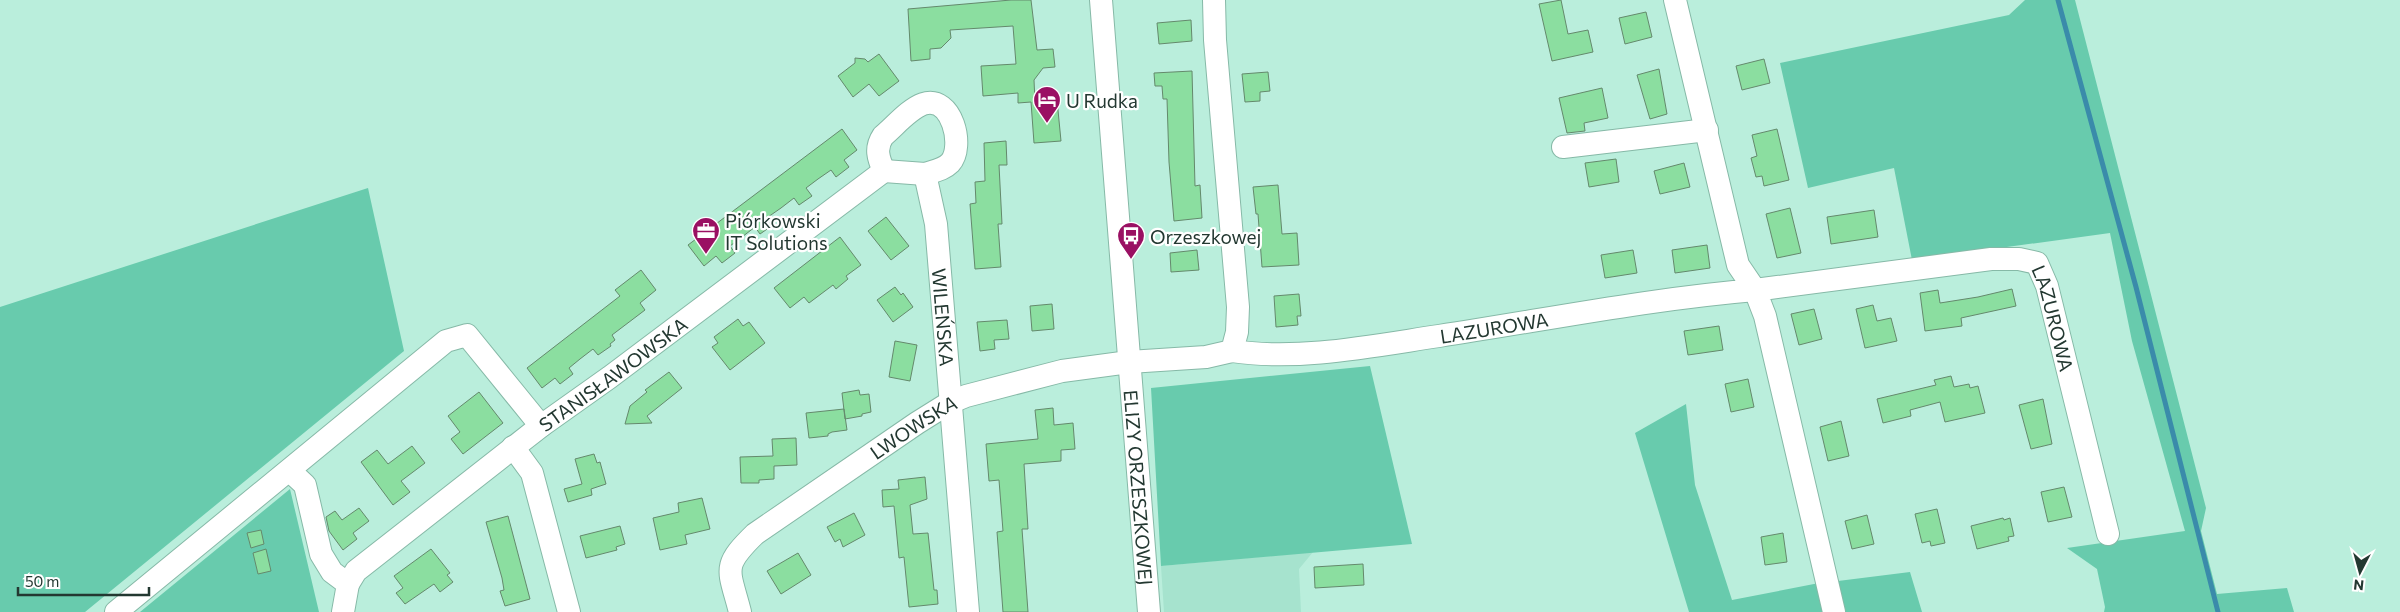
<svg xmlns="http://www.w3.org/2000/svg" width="2400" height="612" font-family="Commissioner,sans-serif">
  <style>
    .built { fill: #a6e3ce }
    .green { fill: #68cbad }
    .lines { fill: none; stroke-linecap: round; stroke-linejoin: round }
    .stream { stroke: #3a8baa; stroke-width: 5 }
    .building { fill: #8bdea0; stroke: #64896c }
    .minor-casing { stroke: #86b9a7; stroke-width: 24 }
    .minor { stroke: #fff; stroke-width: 22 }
    .labels { text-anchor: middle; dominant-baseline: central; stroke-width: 4.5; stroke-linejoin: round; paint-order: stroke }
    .poi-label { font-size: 19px; fill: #233831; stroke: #fff; text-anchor: start }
    .street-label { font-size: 19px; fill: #233831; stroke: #fff }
  </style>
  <rect width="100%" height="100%" fill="#baeedc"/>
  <path class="built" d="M1313,552L1299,569L1301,612H1164L1161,566Z"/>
  <path class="green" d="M2025,0H2075L2206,508L2201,531L2217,594L2287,588L2294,612H2104L2105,607L2097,569L2067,548L2185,531L2132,341L2110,233L1912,260L1894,168L1808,188L1780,63L2009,15Z
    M368,188L404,351L85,612H0V307Z
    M1370,366L1412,544L1161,566L1151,388Z
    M1686,404L1695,485L1732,600L1814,584L1910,572L1922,612H1689L1635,433Z
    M290,489L319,612H140Z"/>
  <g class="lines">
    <path class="stream" d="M2058,0L2136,287L2218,612"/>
  </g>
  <path class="building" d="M1011,0H1031L1037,50L1053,49L1055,67L1043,68L1034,80L1035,102L1057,100L1061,141L1034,143L1031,102L1018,103V93L983,96L981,66L1016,64L1013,26L950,30L951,38L941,48L930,49V59L911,61L908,9Z
    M1561,0L1568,34L1588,30L1593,52L1552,61L1539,4Z
    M1646,12L1652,37L1625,44L1619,18Z
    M1191,20L1192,41L1159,44L1157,23Z
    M879,54L899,81L879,96L869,84L853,97L838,76L855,63V58L865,59L868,62Z
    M1764,59L1770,83L1742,90L1736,66Z
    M1659,69L1667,114L1650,119L1637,75Z
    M1192,71L1195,186L1200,185L1202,218L1174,221L1169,162L1167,99H1163L1162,86H1155L1154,73Z
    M1268,72L1270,91L1260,92V101L1245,102L1242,74Z
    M1602,88L1608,118L1584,123L1585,131L1567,133L1559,98Z
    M842,129L857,150L844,160L849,167L836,177L831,170L818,179L806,188L812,196L799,205L794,198L781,208L768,217L773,225L760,234L755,227L742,237L730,246L735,253L722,263L716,256L704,266L688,245Z
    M1777,129L1789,180L1764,186L1762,176L1756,177L1751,158L1757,156L1752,135Z
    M1006,141L1007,165H999L1002,224H998L1001,267L975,269L970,204L976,203L975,182L985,181L984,143Z
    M1616,159L1619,182L1589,187L1585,163Z
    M1684,163L1690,187L1660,194L1654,171Z
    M1278,185L1282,234L1297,233L1299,265L1262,267L1258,214H1256L1253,187Z
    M1790,208L1801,253L1777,258L1766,214Z
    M1874,210L1878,237L1831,244L1827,217Z
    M886,217L909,246L891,260L868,231Z
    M840,237L861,265L846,276L848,279L836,289L833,285L809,303L804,297L790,308L774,288Z
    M1707,245L1710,268L1675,273L1672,250Z
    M1197,250L1199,270L1171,272L1170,253Z
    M1633,250L1637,273L1605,278L1601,255Z
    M641,270L656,290L640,303L645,310L612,335L615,340L610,344L611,346L598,355L593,349L580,359L569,368L573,374L560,384L555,378L542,388L527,368L620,296L615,290Z
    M895,287L901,295L903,293L913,307L893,322L877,300Z
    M2012,289L2016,306L1961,318L1962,326L1925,331L1920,293L1938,290L1940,303L1978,297Z
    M1299,294L1301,316H1297L1298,325L1276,327L1274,296Z
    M1052,304L1054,329L1032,331L1030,306Z
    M1873,305L1877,321L1891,318L1897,341L1865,348L1856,309Z
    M1814,309L1822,339L1799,345L1791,314Z
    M738,319L743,326L749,322L765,343L730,370L712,347L718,343L714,337Z
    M1007,320L1009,339L994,340L995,349L980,351L977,322Z
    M1719,326L1723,350L1688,355L1684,331Z
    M895,341L917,345L910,381L889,377Z
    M669,372L682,388L647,416L652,423L625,424L630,406L647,392L645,390Z
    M1951,376L1954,387L1969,384L1970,388L1978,386L1985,413L1945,422L1940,402L1910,410L1911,416L1883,423L1877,399L1936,385L1934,380Z
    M1748,379L1754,407L1731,412L1725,384Z
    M859,390L860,395L869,394L871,412L862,414V416L845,419L842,393Z
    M479,392L503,423L463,454L451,439L460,432L448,416Z
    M2043,399L2052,444L2031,449L2019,405Z
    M1053,408L1054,425L1073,423L1075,449L1061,450V461L1024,464L1028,529H1022L1028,612H1003L997,532L1003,531L999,480L989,481L986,444L1038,439L1035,410Z
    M844,409L847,430L832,432L828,434V436L809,438L806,413Z
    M1841,421L1849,456L1828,461L1820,427Z
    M796,438L797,465L774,466V479L759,480V483H741L740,457L773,456L772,439Z
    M412,446L425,463L401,481L410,492L393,505L361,462L377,450L388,464Z
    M594,454L597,463L600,462L606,484L591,489L592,495L568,502L564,489L582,484L575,459Z
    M925,477L927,499L910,505L913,534L928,533L934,590H937L938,604L909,607L904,557L899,558L894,506L883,507L882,490L899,489L898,480Z
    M2064,487L2072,517L2048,522L2041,492Z
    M702,498L710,529L685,535L687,544L660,550L653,518L679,512L678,503Z
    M359,508L369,521L353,533L357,539L343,550L329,531L326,517L335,511L342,520Z
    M1937,509L1945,543L1931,546L1930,541L1922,543L1915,514Z
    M854,513L865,535L843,547L840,539L835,542L827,527Z
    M1867,515L1874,544L1852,549L1845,521Z
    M508,516L530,599L505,606L500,591L504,590L502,578L486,522Z
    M2003,518L2004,520L2010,518L2014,536L2008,537L2009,541L1977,549L1971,526Z
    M620,526L625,544L616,547L617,550L586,558L580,536Z
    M261,530L264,544L251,548L247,533Z
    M1783,533L1787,562L1765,565L1761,537Z
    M266,549L271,571L258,574L253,553Z
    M431,549L450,573L447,575L453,582L440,592L434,584L405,604L396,593L403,588L394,576Z
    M798,553L811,575L781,594L767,571Z
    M1363,564L1364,585L1315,588L1314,567Z"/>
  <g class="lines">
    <defs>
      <g id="minor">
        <path id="s1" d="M1101,0L1149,612"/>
        <path d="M1563,147L1707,130"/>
        <path id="s2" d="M884,171C878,158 875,148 883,136C895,126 909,109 923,104C952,94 965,147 950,163C943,170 934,171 925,174L936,224L968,612"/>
        <path d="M884,171L925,174"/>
        <path id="s3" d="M1232,351C1299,361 1372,346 1439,336C1544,320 1649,299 1755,290L1738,265L1675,0"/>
        <path d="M513,447L532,473L569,612"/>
        <path d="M290,471L305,485L321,554L332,572L348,584L343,612"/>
        <path id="s4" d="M348,584L356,571L541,426L610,377L884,171"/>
        <path d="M116,612L446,341L467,335L541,426"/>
        <path id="s5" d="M740,612C729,569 721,567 755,534L917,423L949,403L966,396L1062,371L1129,362L1206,357L1232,351L1237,332L1238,307L1215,40L1214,0"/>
        <path id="s6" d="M1834,612L1765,316L1755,290L1991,259H2019L2037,263L2047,286L2108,534"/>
      </g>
    </defs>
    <use href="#minor" class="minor-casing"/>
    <use href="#minor" class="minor"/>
  </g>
  <defs>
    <symbol id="hotel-pin" viewBox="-11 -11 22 30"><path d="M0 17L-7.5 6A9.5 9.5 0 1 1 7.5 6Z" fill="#9a1063" stroke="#fff"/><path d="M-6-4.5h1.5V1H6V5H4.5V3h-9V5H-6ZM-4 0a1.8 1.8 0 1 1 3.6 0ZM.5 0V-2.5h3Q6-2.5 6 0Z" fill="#fff"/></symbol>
    <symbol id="office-pin" viewBox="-11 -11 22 30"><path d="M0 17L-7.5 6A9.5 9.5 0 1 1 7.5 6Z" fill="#9a1063" stroke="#fff"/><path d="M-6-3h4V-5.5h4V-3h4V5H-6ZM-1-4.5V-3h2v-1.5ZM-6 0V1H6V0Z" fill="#fff"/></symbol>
    <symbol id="bus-pin" viewBox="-11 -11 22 30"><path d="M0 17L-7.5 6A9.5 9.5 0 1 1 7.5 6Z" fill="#9a1063" stroke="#fff"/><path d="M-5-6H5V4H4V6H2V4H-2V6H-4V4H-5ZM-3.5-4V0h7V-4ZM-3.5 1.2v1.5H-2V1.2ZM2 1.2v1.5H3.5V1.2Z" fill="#fff"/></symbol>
  </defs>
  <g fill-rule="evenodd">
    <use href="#hotel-pin" x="1031" y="84" width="32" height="43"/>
    <use href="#office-pin" x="690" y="215" width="32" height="43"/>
    <use href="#bus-pin" x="1115" y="220" width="32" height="43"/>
  </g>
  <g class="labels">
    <g class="poi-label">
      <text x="1066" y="100">U Rudka</text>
      <text x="725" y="220">Piórkowski<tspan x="725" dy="22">IT Solutions</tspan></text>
      <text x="1150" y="236">Orzeszkowej</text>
    </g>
    <g class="street-label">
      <text stroke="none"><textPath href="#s2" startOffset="342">WILEŃSKA</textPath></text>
      <text stroke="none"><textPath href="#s6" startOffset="674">LAZUROWA</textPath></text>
      <text stroke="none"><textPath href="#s3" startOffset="264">LAZUROWA</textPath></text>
      <text stroke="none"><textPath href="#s4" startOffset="339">STANISŁAWOWSKA</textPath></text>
      <text stroke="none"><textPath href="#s5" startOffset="279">LWOWSKA</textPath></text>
      <text stroke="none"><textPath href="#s1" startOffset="489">ELIZY ORZESZKOWEJ</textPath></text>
    </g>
  </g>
  <g transform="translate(2360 572) rotate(186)" stroke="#ffffff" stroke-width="4" paint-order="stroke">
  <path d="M0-4L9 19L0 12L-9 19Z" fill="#233831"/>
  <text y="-8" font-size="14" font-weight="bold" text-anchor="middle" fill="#233831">N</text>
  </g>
  <path d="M18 587v8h131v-8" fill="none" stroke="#233831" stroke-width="2.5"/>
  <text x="25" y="587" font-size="15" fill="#233831" stroke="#ffffff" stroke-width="4" paint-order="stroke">50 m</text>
</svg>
